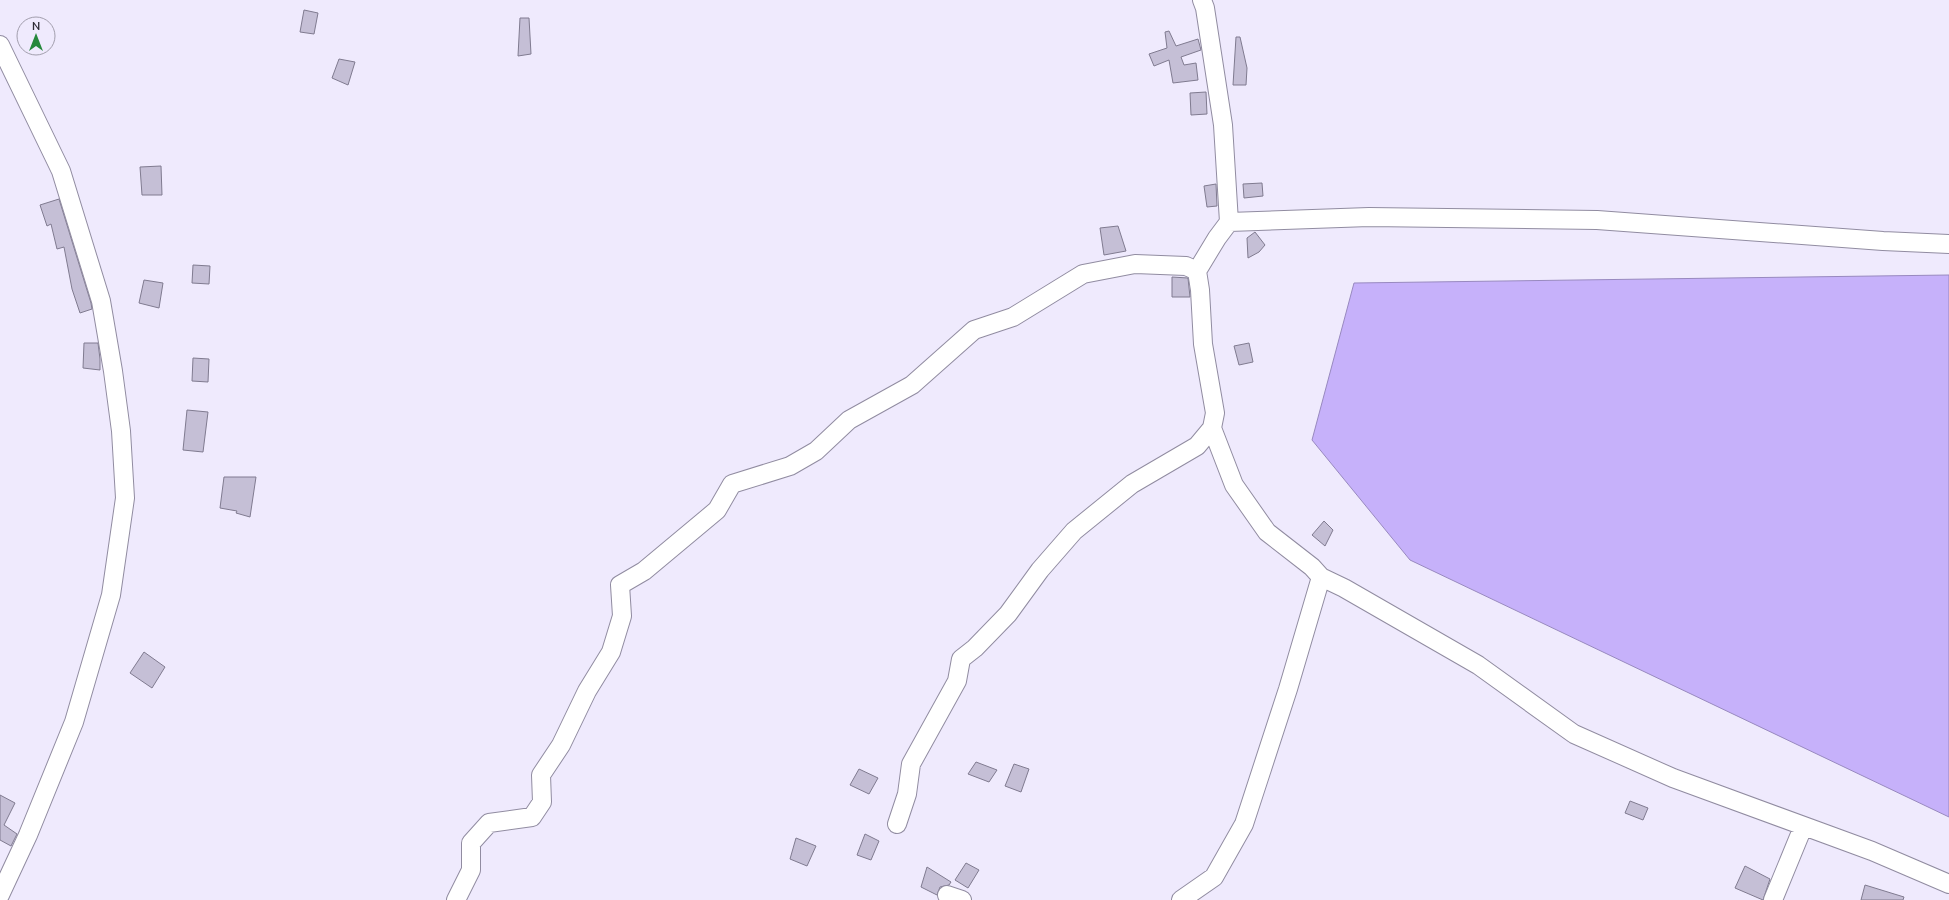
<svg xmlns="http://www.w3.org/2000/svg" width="1949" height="900" font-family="'Nunito Sans',sans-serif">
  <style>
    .water { fill: #c6b1fa; stroke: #9889bf }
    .building { fill: #c5bfd6; stroke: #807b90 }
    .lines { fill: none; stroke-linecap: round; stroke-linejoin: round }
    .minor-casing { stroke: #918ca1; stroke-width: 20 }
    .minor { stroke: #fff; stroke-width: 18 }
  </style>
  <rect width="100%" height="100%" fill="#efeafd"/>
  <path class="water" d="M1949,275V817L1410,560L1312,440L1354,283Z"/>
  <path class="building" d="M304,10L318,13L314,34L300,32Z
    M520,18H529L531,54L518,56Z
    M1169,31L1176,46L1198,39L1201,50L1181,57L1184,65L1196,63L1198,80L1173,83L1169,60L1154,66L1149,54L1167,48L1165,32Z
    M1236,37H1240L1247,68L1246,85H1233Z
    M339,59L355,62L348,85L332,78Z
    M1206,92L1207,114L1191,115L1190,93Z
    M161,166L162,195H142L140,167Z
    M1262,183L1263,196L1244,198L1243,184Z
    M1216,184L1217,206L1207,207L1204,186Z
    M59,199L91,303L92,309L80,313L72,289L64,247L57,249L51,224L47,226L40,205Z
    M1118,226L1126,251L1104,255L1100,228Z
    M1255,232L1265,245L1259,252L1248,258L1247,238Z
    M193,265L210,266L209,284L192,283Z
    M1172,277L1188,278L1190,297H1172Z
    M144,280L163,283L159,308L139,303Z
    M84,343H98L100,359V370L83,368Z
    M1249,343L1253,362L1239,365L1234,346Z
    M193,358L209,359L208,382L192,381Z
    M187,410L208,412L203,452L183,450Z
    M224,477H256L250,517L236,513L237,511L220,508Z
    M1324,521L1333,530L1325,546L1312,535Z
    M144,652L165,667L152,688L130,673Z
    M976,762L997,770L989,782L968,774Z
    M1014,764L1029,769L1021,792L1005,786Z
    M859,769L878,778L869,794L850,785Z
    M0,795L15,803L4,825L17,834L11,846L0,840Z
    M1630,801L1648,808L1643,820L1625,813Z
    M865,834L879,841L871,860L857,855Z
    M796,838L816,846L807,866L790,859Z
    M966,863L979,870L968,888L955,880Z
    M1745,866L1770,879L1763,900L1735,888Z
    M927,867L951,882L949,885L940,887L937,895L921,887Z
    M1865,885L1904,897L1903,900H1861Z"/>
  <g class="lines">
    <defs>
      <path id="minor" d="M1202,0L1205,8L1223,125L1229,222
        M0,45L61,171L101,301L113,371L121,431L125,498L111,595L74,722L28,835L0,895
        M1949,244L1883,241L1597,220L1369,217L1229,222L1217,238L1197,271L1200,290L1203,344L1215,413L1212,428L1234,485L1267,532L1312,567L1321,577L1344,588L1478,665L1574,734L1673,778L1872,851L1949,884
        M897,824L907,794L911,764L957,681L961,659L975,648L1008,614L1040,570L1074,531L1132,484L1197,446L1212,428
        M947,895L962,900
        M456,900L471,870V843L489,823L532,817L542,802L541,775L561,745L587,691L611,652L622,616L620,585L644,571L717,510L732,484L790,466L816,451L849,420L912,385L974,330L1013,317L1083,274L1135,264L1186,266L1197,271
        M1181,900L1214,877L1244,824L1288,689L1321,577
        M1773,900L1803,827"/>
    </defs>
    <use href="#minor" class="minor-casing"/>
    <use href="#minor" class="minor"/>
  </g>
  <g transform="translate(36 36)"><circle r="19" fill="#efeafd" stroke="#a29ead"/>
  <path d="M0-3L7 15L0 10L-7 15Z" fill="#26883c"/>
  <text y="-6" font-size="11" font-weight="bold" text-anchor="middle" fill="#2e2c35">N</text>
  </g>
</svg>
